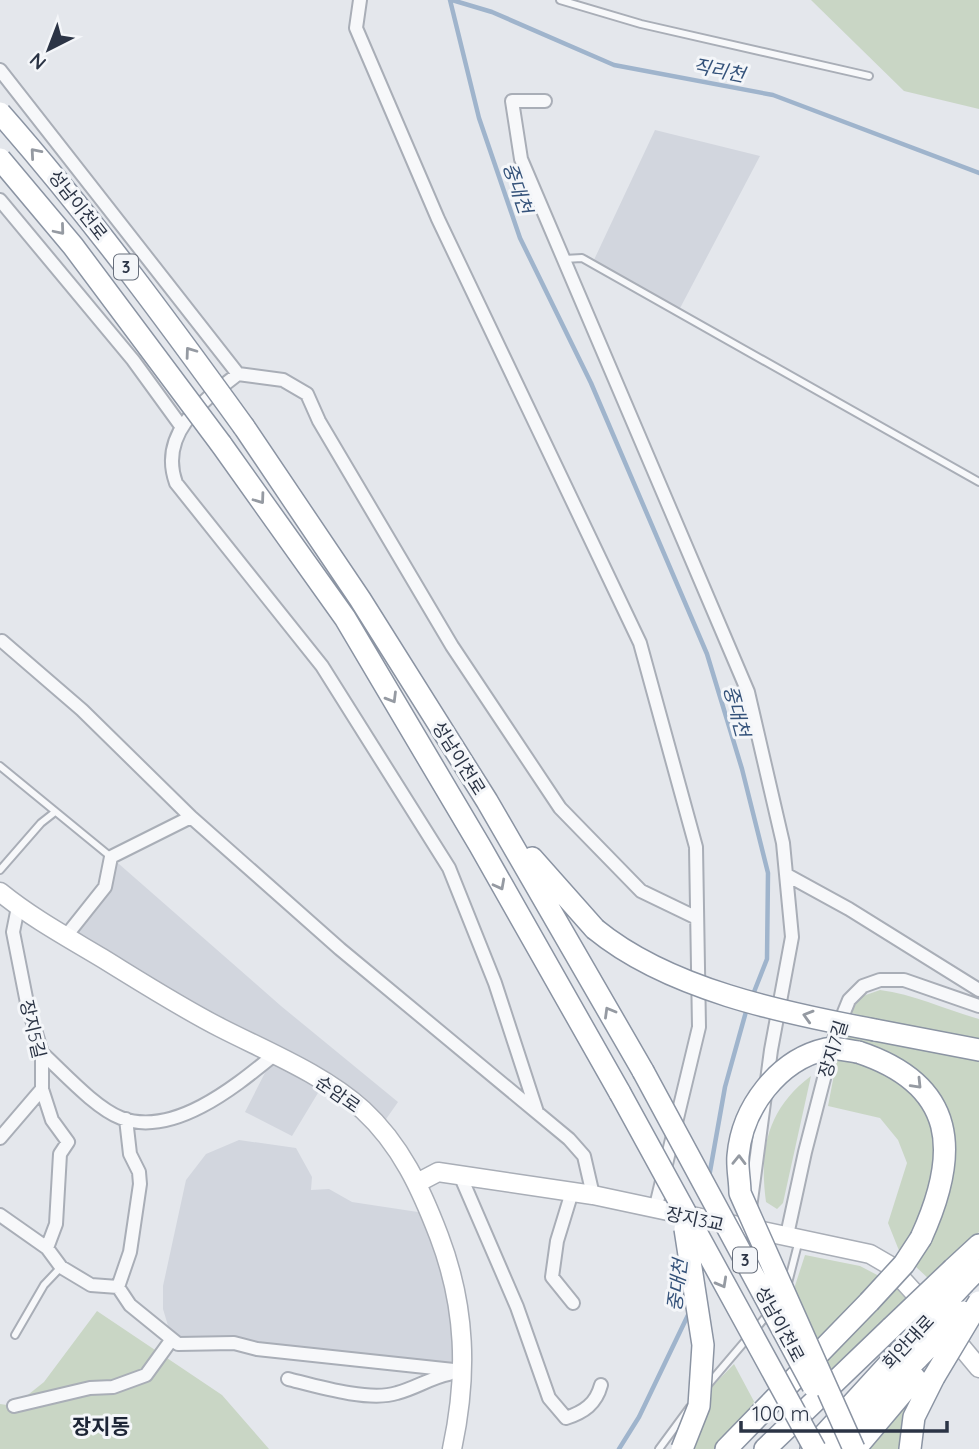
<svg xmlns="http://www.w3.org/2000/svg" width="979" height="1449" font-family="Quicksand,'Noto Sans KR',sans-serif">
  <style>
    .built { fill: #d2d6de }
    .green { fill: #c9d6c5 }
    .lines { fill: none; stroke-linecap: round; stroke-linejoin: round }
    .stream { stroke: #9fb4cc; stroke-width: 4.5 }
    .lane-casing { stroke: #a9aeb7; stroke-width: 10 }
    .street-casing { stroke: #a9aeb7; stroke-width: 16 }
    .secondary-casing { stroke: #a9aeb7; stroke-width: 21 }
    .highway-casing { stroke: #8b94a3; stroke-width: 24 }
    .lane { stroke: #f7f8fa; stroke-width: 6 }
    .street { stroke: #f7f8fa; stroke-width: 12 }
    .secondary { stroke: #fff; stroke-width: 18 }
    .highway { stroke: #fff; stroke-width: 21 }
    .highway-bridge-casing { stroke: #8b94a3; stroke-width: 24; stroke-linecap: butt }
    .highway-bridge { stroke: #fff; stroke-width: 21 }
    .oneway { stroke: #959aa2 }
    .labels { text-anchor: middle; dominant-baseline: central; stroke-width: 6; stroke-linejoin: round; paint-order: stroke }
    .shield { fill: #f4f6f9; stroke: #676e7b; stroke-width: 2 }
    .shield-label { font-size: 16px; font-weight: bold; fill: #2b3445 }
    .street-label { font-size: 18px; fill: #2b3445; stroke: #f4f6f9 }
    .water-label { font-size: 19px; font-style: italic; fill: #34527a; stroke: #f4f6f9 }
    .quarter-label { font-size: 21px; font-weight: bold; fill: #1d2536; stroke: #f4f6f9 }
  </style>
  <rect width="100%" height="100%" fill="#e4e7ec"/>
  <path class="built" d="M655,130L760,156L678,312L593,262Z
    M111,857L281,1006L398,1102L384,1122L324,1083L292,1136L245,1112L274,1055L66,936L105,887Z
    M239,1140L296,1148L312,1177L311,1190L329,1189L352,1202L431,1214L463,1371L172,1339L163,1309V1286L186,1180L206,1154Z"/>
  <path class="green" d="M811,0H979V109L904,91Z
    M880,990C914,994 946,1010 979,1019V1044L904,1029L849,1012L863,996Z
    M842,1029L979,1058V1232L930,1280L915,1266C937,1236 956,1193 953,1155C952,1138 942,1119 938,1102L838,1039Z
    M837,1059C924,1068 950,1130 930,1209C926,1224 909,1241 900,1253L888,1223L907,1163L898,1140L880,1118L828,1106Z
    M811,1076L783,1203L777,1209L766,1202C759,1150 767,1109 811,1076Z
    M805,1255L860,1266L881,1277L816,1346L792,1295Z
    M897,1289L908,1301L831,1377L823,1360Z
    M97,1311L222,1395L269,1449H0V1404L14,1406L44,1382Z
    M734,1364L757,1407L719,1449H684L700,1399Z
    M921,1383L906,1449H869Z"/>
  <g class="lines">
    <path class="stream" d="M450,0L479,118L520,238L591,383L707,654L742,769L768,873L767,959L752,997
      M452,0L492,12L614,65L773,95L979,173
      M709,1177L725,1087L747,1008
      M619,1449L639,1417L689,1313"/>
    <defs>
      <path id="lane" d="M560,0L641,24L869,76
        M564,259L582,258L979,482
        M0,766L111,857
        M0,870L41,823L55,812
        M788,1283L799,1240
        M15,1335L44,1285L61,1267
        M706,1387L769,1313
        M659,1449L690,1407"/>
      <path id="street" d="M360,0L356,28L438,219L640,643L696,847L699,1027L655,1210
        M0,70L238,374
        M545,101H512L521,159L748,692L783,843L792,937L771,1050L750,1208
        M0,200L133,360L181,426
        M2,641L82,710L191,817L340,949L569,1139L584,1156L593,1195
        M787,875L849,909L979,990
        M66,936L105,887L111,857L191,817
        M42,1053C63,1072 95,1108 121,1118C174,1138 237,1085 274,1055
        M42,1089L52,1120L68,1142L60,1154L56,1224L47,1248
        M537,1112L495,983L449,868L322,666L176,483C158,433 203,401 238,374L283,380L307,394L319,421L452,646L560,808L641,891L697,918
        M0,1138L42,1089V1053L27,1003L13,932L18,907
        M460,1175L517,1307L549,1398L566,1418C584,1412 596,1404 601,1385
        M572,1192L557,1241L552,1277L573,1303
        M0,1215L47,1248L61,1267L91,1285L118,1287L130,1305L178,1344L234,1343L257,1349L463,1371
        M787,1235L805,1152L836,1032L849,1000L863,986L880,980H904L979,1006
        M118,1287L130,1252L140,1184L139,1172L130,1154L126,1119
        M288,1379C316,1386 369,1402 397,1393C416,1388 430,1378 449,1374
        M14,1406L90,1388L113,1387L146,1375L172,1339"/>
      <path id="secondary" d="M0,892C32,918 67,937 102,958C141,982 180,1007 221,1028C268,1052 323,1074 363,1110C401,1145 421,1189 439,1236C466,1307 468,1375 452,1449
        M419,1182L438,1172L593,1195L870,1254L889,1265L928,1308
        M949,1332L979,1368"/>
      <path id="highway" d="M244,427L360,599L487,801L643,1071
        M221,444L345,618L480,846L620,1093
        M532,858L595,929
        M875,1030L979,1050
        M858,1052C958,1085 960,1153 921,1238
        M953,1269L979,1245
        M964,1283L979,1268
        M726,1449L869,1302
        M765,1449L891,1328
        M811,1449L908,1343
        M832,1449L873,1402L918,1358
        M855,1449L915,1378
        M910,1449L914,1417L934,1377"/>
    </defs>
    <use href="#lane" class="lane-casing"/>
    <use href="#street" class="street-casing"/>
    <use href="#secondary" class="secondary-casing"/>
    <use href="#highway" class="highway-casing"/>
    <use href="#lane" class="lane"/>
    <use href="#street" class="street"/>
    <use href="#secondary" class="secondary"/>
    <use href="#highway" class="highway"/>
    <defs>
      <path id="highway-bridge" d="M0,113C88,213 166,319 244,427
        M0,159L73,246L221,444
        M595,929C668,989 783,1013 875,1030
        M643,1071L813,1386
        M620,1093L815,1449
        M869,1302L904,1264L921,1238
        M891,1328L953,1269
        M908,1343L964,1283
        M918,1358L963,1312
        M934,1377L979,1302
        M682,1449L699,1406L703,1345L685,1229
        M854,1449L740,1193C740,1181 737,1168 738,1156C742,1108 778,1060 826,1049C835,1047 848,1051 858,1052"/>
    </defs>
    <use href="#highway-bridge" class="highway-bridge-casing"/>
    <use href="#highway-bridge" class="highway-bridge"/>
  </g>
  <defs><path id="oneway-chevron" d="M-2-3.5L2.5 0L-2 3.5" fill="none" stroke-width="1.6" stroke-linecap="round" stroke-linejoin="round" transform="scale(1.75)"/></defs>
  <g class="oneway">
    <use href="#oneway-chevron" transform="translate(35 153) rotate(-131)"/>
    <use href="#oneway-chevron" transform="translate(60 230) rotate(50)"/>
    <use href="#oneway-chevron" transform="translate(190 352) rotate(-126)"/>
    <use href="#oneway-chevron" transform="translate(260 499) rotate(54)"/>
    <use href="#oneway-chevron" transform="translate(392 698) rotate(59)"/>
    <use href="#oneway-chevron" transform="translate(500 885) rotate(62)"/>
    <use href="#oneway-chevron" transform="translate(609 1012) rotate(-120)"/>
    <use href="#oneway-chevron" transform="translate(808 1016) rotate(-164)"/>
    <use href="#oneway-chevron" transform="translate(917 1084) rotate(46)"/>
    <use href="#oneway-chevron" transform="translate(739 1160) rotate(-89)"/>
    <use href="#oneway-chevron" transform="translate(722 1283) rotate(61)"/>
  </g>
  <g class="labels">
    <g class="shield">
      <rect x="114" y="254.5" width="24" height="25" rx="5"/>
      <rect x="733" y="1247.5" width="24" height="25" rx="5"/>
    </g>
    <g class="shield-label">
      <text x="126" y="267">3</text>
      <text x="745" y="1260">3</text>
    </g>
    <g class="street-label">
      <text transform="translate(78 205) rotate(52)">성남이천로</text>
      <text transform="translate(459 758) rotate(58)">성남이천로</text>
      <text transform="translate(33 1029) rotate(77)">장지5길</text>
      <text transform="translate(833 1049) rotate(-73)">장지7길</text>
      <text transform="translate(338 1094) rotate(35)">순암로</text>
      <text transform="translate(695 1219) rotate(12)">장지3교</text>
      <text transform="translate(780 1324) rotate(62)">성남이천로</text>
      <text transform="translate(908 1342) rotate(-47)">회안대로</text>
    </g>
    <g class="water-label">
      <text transform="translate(719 70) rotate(11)">직리천</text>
      <text transform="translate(518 188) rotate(71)">중대천</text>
      <text transform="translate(737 711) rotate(75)">중대천</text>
      <text transform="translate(677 1285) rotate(-83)">중대천</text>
    </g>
    <g class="quarter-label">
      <text x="101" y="1426">장지동</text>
    </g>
  </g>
  <g transform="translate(49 49) rotate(222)" stroke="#f4f6f9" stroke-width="5" paint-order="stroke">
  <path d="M0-5L12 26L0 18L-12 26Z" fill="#2b3445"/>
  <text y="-10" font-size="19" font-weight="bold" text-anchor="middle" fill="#2b3445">N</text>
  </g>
  <path d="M741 1421v10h206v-10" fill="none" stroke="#2b3445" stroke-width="3.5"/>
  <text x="752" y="1421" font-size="21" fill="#2b3445" stroke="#f4f6f9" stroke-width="5" paint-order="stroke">100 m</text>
</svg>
